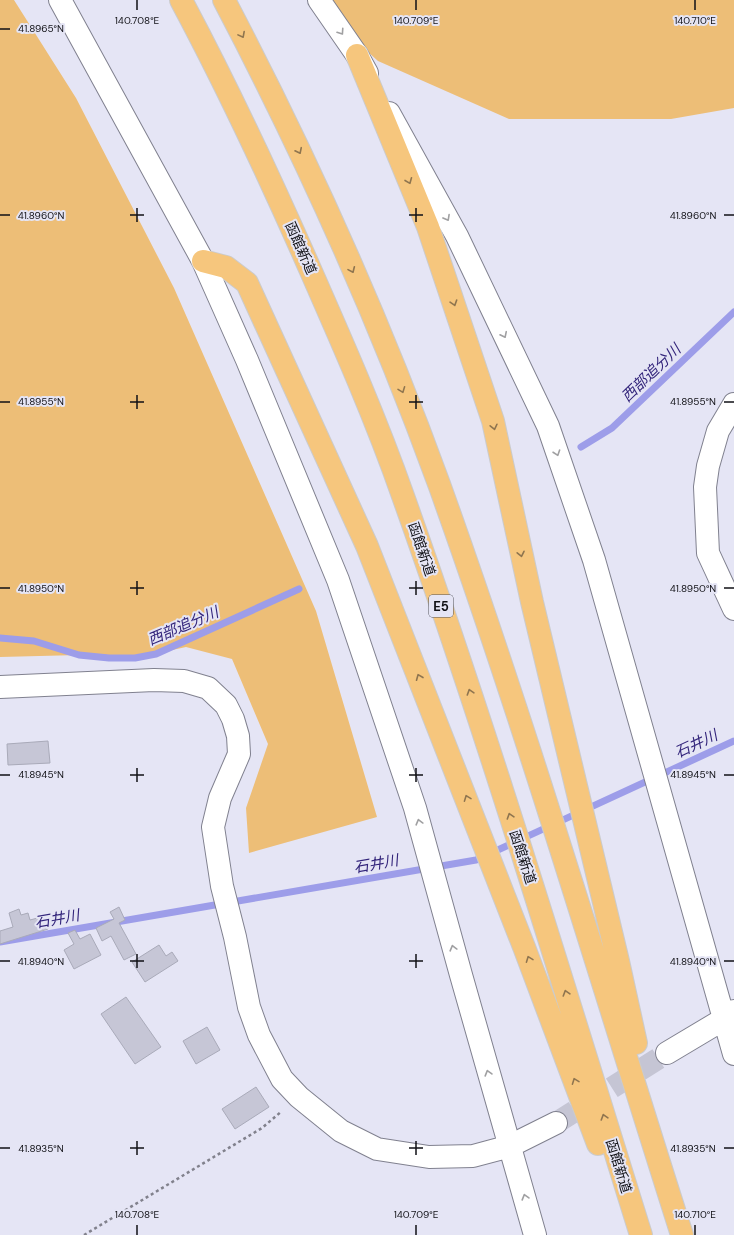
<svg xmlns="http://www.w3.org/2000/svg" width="734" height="1235" font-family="'DM Sans','Noto Sans JP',sans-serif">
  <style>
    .green { fill: #edbe77 }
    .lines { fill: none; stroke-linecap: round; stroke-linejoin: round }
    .stream { stroke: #9d9de9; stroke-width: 7 }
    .building { fill: #c6c6d6; stroke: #a9aab9 }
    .minor-tunnel { stroke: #c5c5d4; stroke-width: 22; stroke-dasharray: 22 11; stroke-linecap: butt }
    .minor-casing { stroke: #80818f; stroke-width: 24 }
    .highway-casing { stroke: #cbcbcc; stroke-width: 24 }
    .path { stroke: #81818c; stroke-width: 2.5; stroke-dasharray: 3 3; stroke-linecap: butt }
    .minor { stroke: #fff; stroke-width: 22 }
    .highway { stroke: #f6c67d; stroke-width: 22 }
    .oneway { stroke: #a0a0a2 }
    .oneway2 { stroke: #8f754f }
    .ticks { fill: none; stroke: #111116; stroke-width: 1.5 }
    .labels { text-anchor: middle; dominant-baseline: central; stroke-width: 4; stroke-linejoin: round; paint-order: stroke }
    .shield { fill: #e5e5f5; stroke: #515159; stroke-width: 1 }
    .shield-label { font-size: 13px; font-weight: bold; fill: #111116 }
    .street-label { font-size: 14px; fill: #111116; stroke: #e5e5f5 }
    .water-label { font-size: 15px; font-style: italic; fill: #33257b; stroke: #e5e5f5 }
    .ticks-label { font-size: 10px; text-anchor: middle; fill: #111116; stroke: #e5e5f5; stroke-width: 4; stroke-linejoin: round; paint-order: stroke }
  </style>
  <rect width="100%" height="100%" fill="#e5e5f5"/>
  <path class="green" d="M0,0H14L76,98L174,288L316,611L377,817L249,853L246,808L268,744L232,659L186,647L135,658H109L79,655L0,657Z
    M310,0H734V108L671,119H509L378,61Z"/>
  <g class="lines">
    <path class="stream" d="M581,447L612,428L734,312
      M0,638L34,641L79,655L109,658H135L156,654L299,589
      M0,942L476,860L734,741"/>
  </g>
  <path class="building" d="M48,741L50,763L8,765L7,744Z
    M119,907L125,920L119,923L136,954L124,960L111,936L102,941L96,928L114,919L110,912Z
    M19,909L21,915L28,913L30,920L45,916L48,929L0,944V931L13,927L9,913Z
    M75,930L80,939L90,934L101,955L74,969L64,950L74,944L68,933Z
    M159,945L166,956L172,952L178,961L145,982L132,962Z
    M126,997L161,1047L135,1064L101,1014Z
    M207,1027L220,1050L196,1064L183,1041Z
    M256,1087L269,1107L235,1129L222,1109Z"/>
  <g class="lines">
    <path class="minor-tunnel" d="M556,1123L667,1053"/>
    <defs>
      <path id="minor" d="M60,0L203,261L247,360L338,580L415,808L461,975L535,1235
        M319,0L357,55L367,73
        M389,113L457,236L548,426L594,560L734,1054
        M734,404L718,431L708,466L705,487L708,553L734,609
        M0,687L154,680L184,681L208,688L226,705L233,719L238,736L239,754L220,798L213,827L222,886L235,937L249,1007L259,1035L282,1079L299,1097L341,1131L377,1149L429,1157L473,1156L510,1146L556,1123
        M667,1053L724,1019L734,1011"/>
      <path id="highway" d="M181,0C228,88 270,178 310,269C343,344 376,419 403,496C490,740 564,988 641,1235
        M224,0C306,156 379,319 439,484C528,732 602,984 682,1235
        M357,55L428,227L493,421L532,602L618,961L636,1043
        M203,261L226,267L247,283L367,546L524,947L598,1144"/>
    </defs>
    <use href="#minor" class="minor-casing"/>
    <use href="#highway" class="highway-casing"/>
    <path class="path" d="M84,1235L262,1128L282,1111"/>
    <use href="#minor" class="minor"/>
    <use href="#highway" class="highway"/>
  </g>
  <defs><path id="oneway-chevron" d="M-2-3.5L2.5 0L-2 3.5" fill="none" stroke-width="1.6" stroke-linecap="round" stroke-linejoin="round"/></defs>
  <g class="oneway">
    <use href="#oneway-chevron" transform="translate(341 32) rotate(56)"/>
    <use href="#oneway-chevron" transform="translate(447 218) rotate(61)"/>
    <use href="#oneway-chevron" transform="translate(504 335) rotate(64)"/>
    <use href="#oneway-chevron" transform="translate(557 453) rotate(71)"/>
    <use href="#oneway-chevron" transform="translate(419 822) rotate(-105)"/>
    <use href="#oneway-chevron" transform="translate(453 948) rotate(-105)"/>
    <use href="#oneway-chevron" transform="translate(488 1073) rotate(-106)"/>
    <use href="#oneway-chevron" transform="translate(525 1197) rotate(-106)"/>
  </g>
  <g class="oneway2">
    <use href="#oneway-chevron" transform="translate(242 35) rotate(62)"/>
    <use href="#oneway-chevron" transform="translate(299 151) rotate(64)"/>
    <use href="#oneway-chevron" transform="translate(409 181) rotate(68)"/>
    <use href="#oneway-chevron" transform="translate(352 270) rotate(66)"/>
    <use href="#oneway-chevron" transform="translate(454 303) rotate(72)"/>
    <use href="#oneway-chevron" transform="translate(402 390) rotate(69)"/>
    <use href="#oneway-chevron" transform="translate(494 427) rotate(77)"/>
    <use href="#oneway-chevron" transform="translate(521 554) rotate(78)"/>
    <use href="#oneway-chevron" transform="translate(419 677) rotate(-112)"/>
    <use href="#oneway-chevron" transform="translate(470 692) rotate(-108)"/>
    <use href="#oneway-chevron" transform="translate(467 798) rotate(-111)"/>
    <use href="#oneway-chevron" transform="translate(510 816) rotate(-108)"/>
    <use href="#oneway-chevron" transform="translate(529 959) rotate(-111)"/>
    <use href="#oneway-chevron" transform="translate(566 993) rotate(-107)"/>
    <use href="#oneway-chevron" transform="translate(575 1081) rotate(-111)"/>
    <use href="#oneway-chevron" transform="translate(604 1117) rotate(-107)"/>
  </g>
  <path class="ticks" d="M137,0V10M416,0V10M695,0V10M0,29H10M137,208V222M416,208V222M0,215H10M130,215H144M409,215H423M724,215H734M137,395V409M416,395V409M0,402H10M130,402H144M409,402H423M724,402H734M137,581V595M416,581V595M0,588H10M130,588H144M409,588H423M724,588H734M137,768V782M416,768V782M0,775H10M130,775H144M409,775H423M724,775H734M137,954V968M416,954V968M0,961H10M130,961H144M409,961H423M724,961H734M137,1141V1155M416,1141V1155M0,1148H10M130,1148H144M409,1148H423M724,1148H734M137,1225V1235M416,1225V1235M695,1225V1235"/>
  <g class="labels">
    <rect class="shield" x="429" y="595" width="24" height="22" rx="3"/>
    <g class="shield-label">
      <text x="441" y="606">E5</text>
    </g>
    <g class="street-label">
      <text transform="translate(301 248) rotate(66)">函館新道</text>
      <text transform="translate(422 549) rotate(71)">函館新道</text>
      <text transform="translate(523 857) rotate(72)">函館新道</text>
      <text transform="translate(619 1166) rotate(73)">函館新道</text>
    </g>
    <g class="water-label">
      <text transform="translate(651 373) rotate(-44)">西部追分川</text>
      <text transform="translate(183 626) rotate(-23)">西部追分川</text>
      <text transform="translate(696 744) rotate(-25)">石井川</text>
      <text transform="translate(376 864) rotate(-10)">石井川</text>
      <text transform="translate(57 919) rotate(-10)">石井川</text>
    </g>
  </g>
  <g class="ticks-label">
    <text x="137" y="24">140.708°E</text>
    <text x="416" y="24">140.709°E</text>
    <text x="695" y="24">140.710°E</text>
    <text x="41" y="32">41.8965°N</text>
    <text x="41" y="219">41.8960°N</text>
    <text x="693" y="219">41.8960°N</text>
    <text x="41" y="405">41.8955°N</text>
    <text x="693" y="405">41.8955°N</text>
    <text x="41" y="592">41.8950°N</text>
    <text x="693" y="592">41.8950°N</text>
    <text x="41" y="778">41.8945°N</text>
    <text x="693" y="778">41.8945°N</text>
    <text x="41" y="965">41.8940°N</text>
    <text x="693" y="965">41.8940°N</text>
    <text x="41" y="1152">41.8935°N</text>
    <text x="693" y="1152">41.8935°N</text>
    <text x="137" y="1218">140.708°E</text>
    <text x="416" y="1218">140.709°E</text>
    <text x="695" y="1218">140.710°E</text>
  </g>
</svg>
